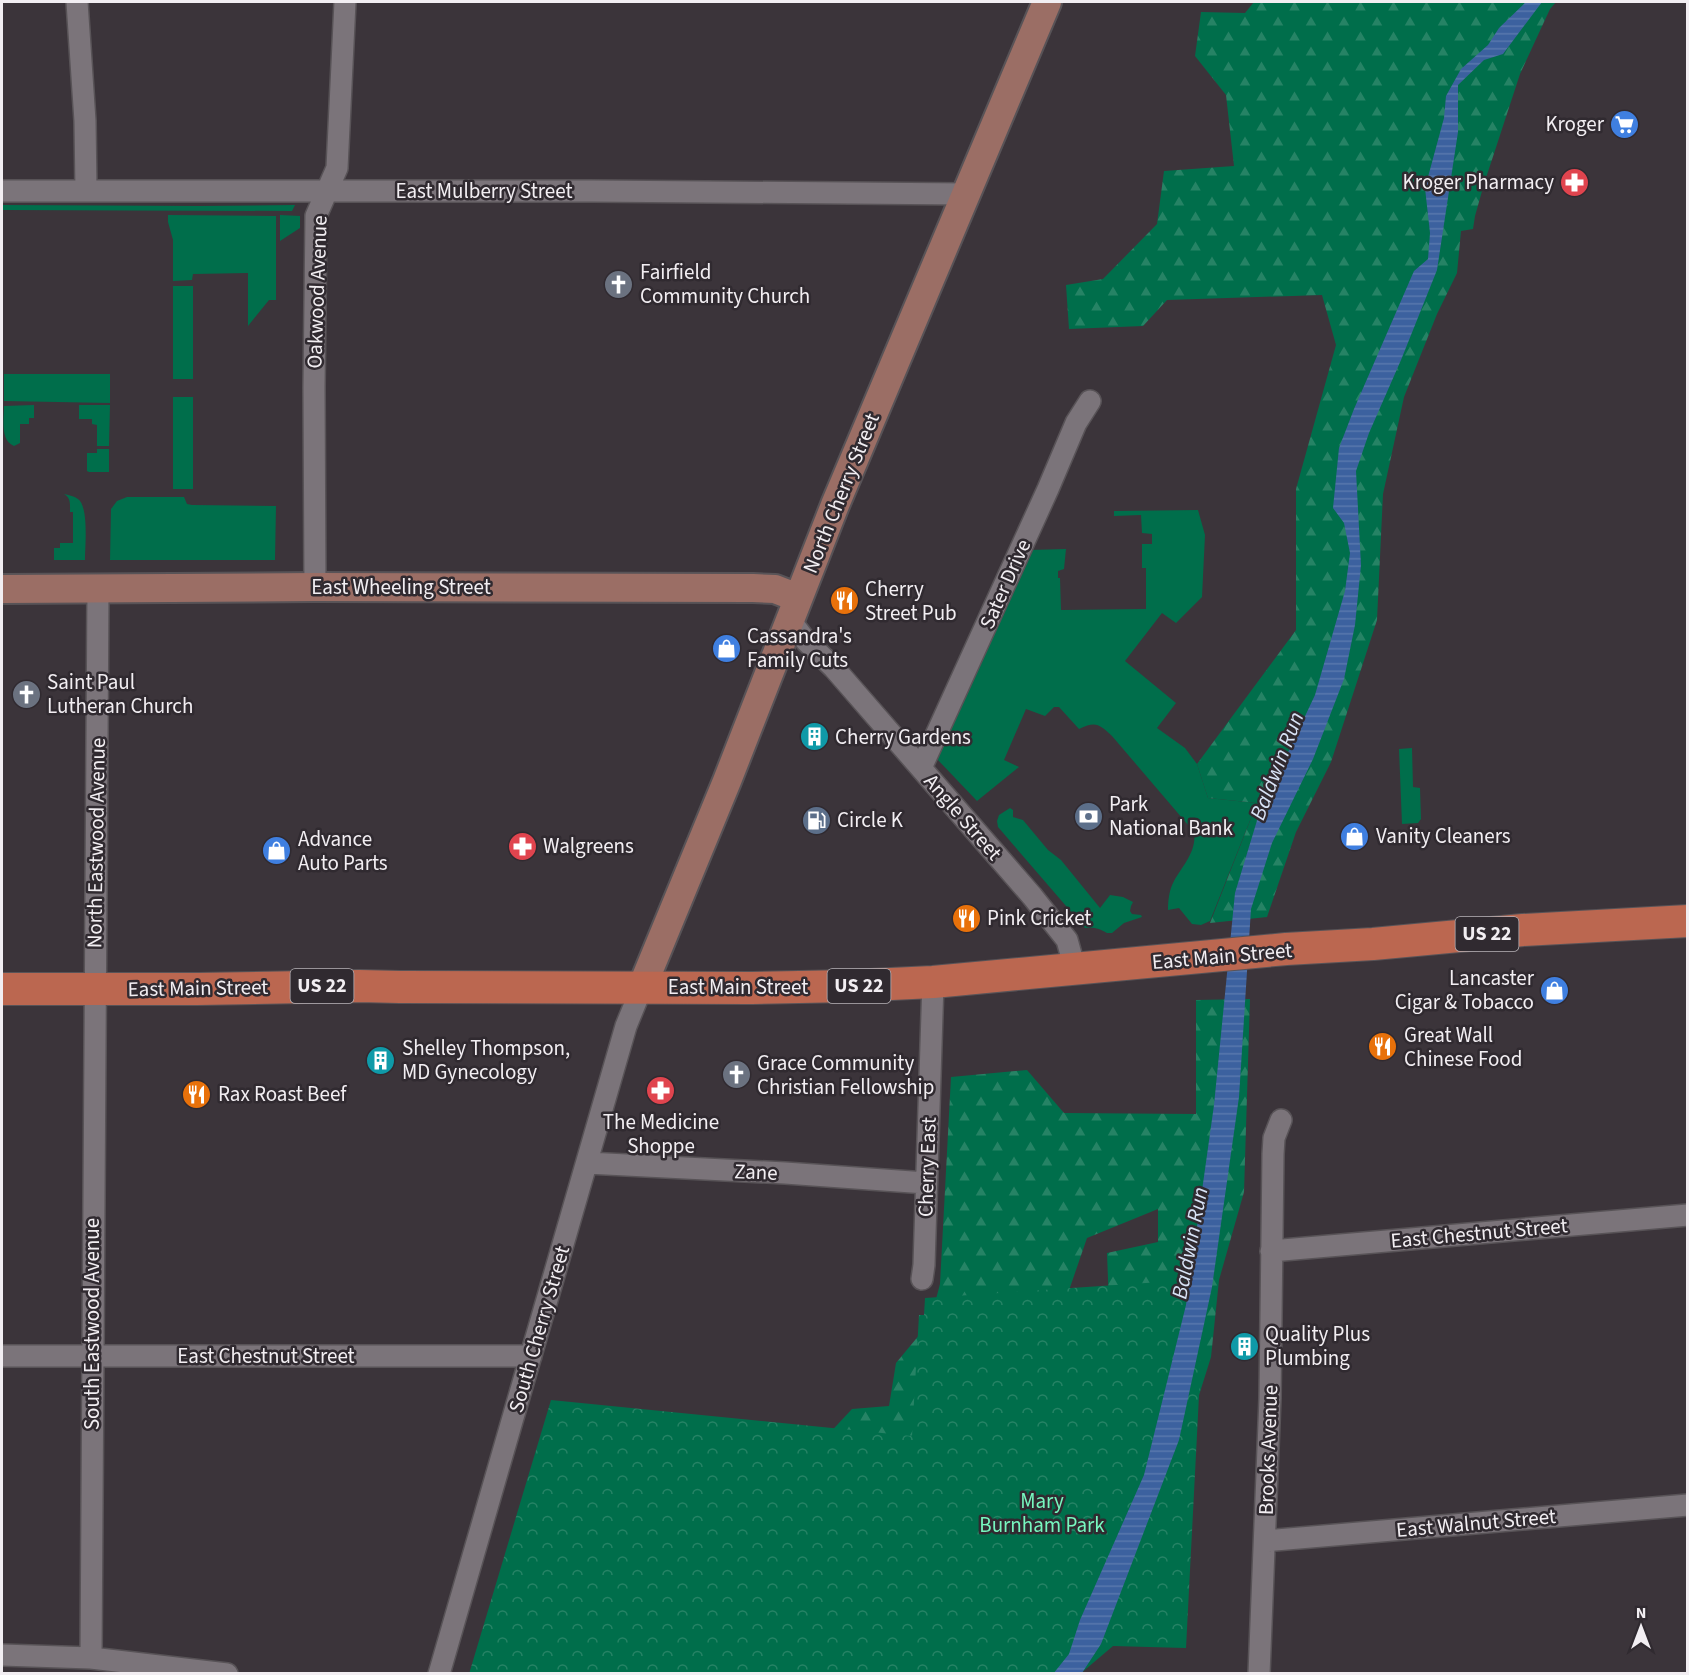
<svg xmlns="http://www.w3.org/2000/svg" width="1689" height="1675" font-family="'Source Sans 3',sans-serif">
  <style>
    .green { fill: #006e4b }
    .forest { fill: url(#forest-firs) }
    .park { fill: url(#park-crowns) }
    .water { fill: url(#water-rules) }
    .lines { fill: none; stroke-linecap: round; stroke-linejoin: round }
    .street-casing { stroke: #585357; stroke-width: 24 }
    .secondary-casing { stroke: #585357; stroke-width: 32 }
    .primary-casing { stroke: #585357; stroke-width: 34 }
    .street { stroke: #7b747a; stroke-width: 21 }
    .secondary { stroke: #9b6e65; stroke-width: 28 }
    .primary { stroke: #bb6750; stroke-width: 32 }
    .labels { text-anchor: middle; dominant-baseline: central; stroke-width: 5; stroke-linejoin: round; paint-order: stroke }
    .shield { fill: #302a30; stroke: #b8b3b8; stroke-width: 1.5 }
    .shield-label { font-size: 20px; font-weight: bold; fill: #f2eef2 }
    .poi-label { font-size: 21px; fill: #f2eef2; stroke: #302a30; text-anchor: start }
    .street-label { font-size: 21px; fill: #f2eef2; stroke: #302a30 }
    .park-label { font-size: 21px; fill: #77f7bf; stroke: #302a30 }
    .water-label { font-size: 22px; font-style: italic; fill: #d9e4f7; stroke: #302a30 }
  </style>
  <defs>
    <pattern id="forest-firs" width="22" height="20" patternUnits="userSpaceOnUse" patternTransform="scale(1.5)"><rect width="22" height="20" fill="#006e4b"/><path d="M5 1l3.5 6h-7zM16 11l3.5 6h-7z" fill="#268365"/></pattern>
    <pattern id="park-crowns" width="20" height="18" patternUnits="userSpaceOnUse" patternTransform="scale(1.5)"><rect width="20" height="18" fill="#006e4b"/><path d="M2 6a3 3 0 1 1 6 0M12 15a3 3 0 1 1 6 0" fill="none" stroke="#268365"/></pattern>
    <pattern id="water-rules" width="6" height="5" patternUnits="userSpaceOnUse" patternTransform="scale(1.5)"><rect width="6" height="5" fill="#3c619f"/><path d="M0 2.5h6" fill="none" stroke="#5978ad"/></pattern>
  </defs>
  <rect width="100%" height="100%" fill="#3b343a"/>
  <path class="green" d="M2,205L199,206L295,205L292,211L2,210Z
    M168,215L276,216V300H269L248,326V273L193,274L192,280L173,281V240L168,222Z
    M280,215L300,216V228L280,241Z
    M173,286H193V379H173Z
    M4,374H110V403L4,401Z
    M173,397H193V489H173Z
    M34,405V418H29V424H20V443L14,446C0,440 4,420 4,406Z
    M79,405H110L109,446H97V425L92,424V419H79Z
    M97,449H109V472H89L87,471V453H97Z
    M64,494C68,495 74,496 78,499C89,507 85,546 85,560H54V548H60V543H73V512H70C70,504 71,498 64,494Z
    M127,497H184L187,504L192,505L276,506L275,560H110L111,509L117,501Z
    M1198,510L1205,535L1202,597L1176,623L1162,613L1125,661L1176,703L1157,728L1185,748L1197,764L1208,798L1257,803L1210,921L1201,925L1192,924L1179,908L1168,910C1168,901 1169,890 1174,881C1182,866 1197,852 1194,832L1112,736C1099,724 1096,721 1079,729L1059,707H1054L1045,716L1026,709L1004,760L1019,767L977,801L937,759L935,751L1030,550L1066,549L1064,569L1058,571V578H1060L1061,610L1146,609V568H1142V544H1152V534L1142,533L1141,515L1114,516V511Z
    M1412,748L1413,787L1420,788L1421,819L1418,823L1402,824L1399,749Z
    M1010,808L1013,810V817L1023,820L1048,850L1061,860L1100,908L1110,895L1123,897L1133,902L1131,906L1130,911L1132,914L1141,915L1142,917L1124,923L1112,933H1107C1099,928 1094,927 1085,928L998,827L997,821L999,815Z"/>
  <path class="forest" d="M1254,2H1556L1550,9L1520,74L1484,184L1475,216L1473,229L1461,231L1457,273L1437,314L1404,397L1383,494L1377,620L1331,762L1296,832L1267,917L1210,923L1257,803L1208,798L1197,764L1296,630V489L1336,345L1322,295L1167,300L1143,326L1069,329L1066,285L1103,279L1157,224L1164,171L1234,166L1226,95L1195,56L1201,12L1245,13Z
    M1250,999L1244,1192L1219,1280L1211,1357L1157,1529L1109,1305L1107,1253L1158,1242V1209L1087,1238L1054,1334L962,1426L795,1462L824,1439L852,1409L889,1406L896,1363L930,1322L940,1284L951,1077L1027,1070L1064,1113L1196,1114V1000Z"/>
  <path class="park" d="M1205,1279L1186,1648L1113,1646L1080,1674H469L551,1400L912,1436L919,1315H924L925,1298Z"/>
  <path class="water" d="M1526,2H1542L1503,54L1484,60L1458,85V132L1437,270L1401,360L1369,433L1356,471L1361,565L1355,625L1344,679L1313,759L1272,843L1251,909L1239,1097L1212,1287L1179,1440L1101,1644L1082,1673L1053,1674L1069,1654L1080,1620L1144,1475L1186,1305L1214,1105L1235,893L1259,814L1315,695L1345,591L1350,553L1344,523L1333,508L1339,448L1354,409L1414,271L1428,259L1430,233L1425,188L1444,118L1446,96L1461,69L1488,45L1499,28Z"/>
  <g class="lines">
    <defs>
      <path id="street" d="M77,2L85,121L86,190
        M2,191H592L967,194
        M315,587L314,388L316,216L337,168L345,2
        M790,620L806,641L834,668L1032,896L1067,940L1075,969
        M921,768L1048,489L1076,423L1090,401
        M587,1163L785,1173L926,1183
        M1271,1251L1688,1215
        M922,1279L924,1265L933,982
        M2,1356H531
        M1265,1541L1688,1505
        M2,1655L91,1658L227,1674
        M91,1658L98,589
        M439,1674L626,1026L642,987
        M1259,1674L1270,1398L1273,1154L1274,1138L1281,1120"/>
      <path id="secondary" d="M2,589L315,587L753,588L775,589L798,598
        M642,987L727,781L835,505L1047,2"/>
      <path id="primary" d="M2,989H198L359,986L400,987L752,988L849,986L933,982L1286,949L1373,944L1523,930L1688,921"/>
    </defs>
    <use href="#street" class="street-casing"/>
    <use href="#secondary" class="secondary-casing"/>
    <use href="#primary" class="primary-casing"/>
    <use href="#street" class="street"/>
    <use href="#secondary" class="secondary"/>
    <use href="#primary" class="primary"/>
  </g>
  <defs>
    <symbol id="supermarket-disc" viewBox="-11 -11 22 22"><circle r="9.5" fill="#3f7fe0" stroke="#302a30"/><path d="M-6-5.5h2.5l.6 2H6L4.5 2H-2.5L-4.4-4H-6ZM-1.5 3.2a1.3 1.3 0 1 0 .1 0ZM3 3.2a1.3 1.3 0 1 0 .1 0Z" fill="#fff"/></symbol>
    <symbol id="pharmacy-disc" viewBox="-11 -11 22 22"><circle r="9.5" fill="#e0444e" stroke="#302a30"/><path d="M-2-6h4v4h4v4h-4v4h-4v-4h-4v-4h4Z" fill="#fff"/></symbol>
    <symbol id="church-disc" viewBox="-11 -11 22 22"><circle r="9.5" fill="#6b7280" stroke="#302a30"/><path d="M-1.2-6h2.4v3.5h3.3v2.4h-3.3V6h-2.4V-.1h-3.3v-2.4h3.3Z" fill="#fff"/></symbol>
    <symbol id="restaurant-disc" viewBox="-11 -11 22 22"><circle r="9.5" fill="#e8710a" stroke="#302a30"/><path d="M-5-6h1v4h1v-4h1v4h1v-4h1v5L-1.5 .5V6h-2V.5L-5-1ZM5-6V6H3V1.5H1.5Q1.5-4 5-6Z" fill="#fff"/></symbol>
    <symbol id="shop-disc" viewBox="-11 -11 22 22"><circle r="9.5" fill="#3f7fe0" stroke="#302a30"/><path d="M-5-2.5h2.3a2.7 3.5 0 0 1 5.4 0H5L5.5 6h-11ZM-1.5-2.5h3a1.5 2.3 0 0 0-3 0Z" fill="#fff"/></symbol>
    <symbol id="building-disc" viewBox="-11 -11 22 22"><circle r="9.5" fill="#0f9aa8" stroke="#302a30"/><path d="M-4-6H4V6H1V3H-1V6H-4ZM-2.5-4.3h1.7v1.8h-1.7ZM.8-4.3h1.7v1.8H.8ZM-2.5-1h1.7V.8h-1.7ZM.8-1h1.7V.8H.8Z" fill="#fff"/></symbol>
    <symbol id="bank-disc" viewBox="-11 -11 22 22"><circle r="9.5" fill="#5c6f8a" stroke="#302a30"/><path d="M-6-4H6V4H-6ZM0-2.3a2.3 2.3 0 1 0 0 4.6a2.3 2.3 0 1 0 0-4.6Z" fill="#fff"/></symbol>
    <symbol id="fuel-disc" viewBox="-11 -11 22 22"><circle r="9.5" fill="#5c6f8a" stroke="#302a30"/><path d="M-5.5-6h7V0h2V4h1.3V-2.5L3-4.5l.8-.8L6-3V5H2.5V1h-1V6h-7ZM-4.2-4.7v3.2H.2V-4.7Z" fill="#fff"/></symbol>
  </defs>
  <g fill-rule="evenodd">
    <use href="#supermarket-disc" x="1608" y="108" width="33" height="33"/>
    <use href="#pharmacy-disc" x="1558" y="166" width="33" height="33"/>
    <use href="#church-disc" x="602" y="268" width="33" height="33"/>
    <use href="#restaurant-disc" x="828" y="584" width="33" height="33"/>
    <use href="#shop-disc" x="710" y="632" width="33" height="33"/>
    <use href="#church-disc" x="10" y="678" width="33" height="33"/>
    <use href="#building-disc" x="798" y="720" width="33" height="33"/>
    <use href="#bank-disc" x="1072" y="800" width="33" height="33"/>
    <use href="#fuel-disc" x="800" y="804" width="33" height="33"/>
    <use href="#shop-disc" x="1338" y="820" width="33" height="33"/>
    <use href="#pharmacy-disc" x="506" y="830" width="33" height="33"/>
    <use href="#shop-disc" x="260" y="834" width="33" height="33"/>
    <use href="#restaurant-disc" x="950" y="902" width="33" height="33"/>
    <use href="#shop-disc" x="1538" y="974" width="33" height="33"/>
    <use href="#restaurant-disc" x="1366" y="1030" width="33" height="33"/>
    <use href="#building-disc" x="364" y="1044" width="33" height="33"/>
    <use href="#church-disc" x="720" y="1058" width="33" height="33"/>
    <use href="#pharmacy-disc" x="644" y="1074" width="33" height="33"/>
    <use href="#restaurant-disc" x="180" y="1078" width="33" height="33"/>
    <use href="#building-disc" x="1228" y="1330" width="33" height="33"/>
  </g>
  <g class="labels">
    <g class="shield">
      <rect x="1455.5" y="917" width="63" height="34" rx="4.5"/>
      <rect x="290.5" y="969" width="63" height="34" rx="4.5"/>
      <rect x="827.5" y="969" width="63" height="34" rx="4.5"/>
    </g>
    <g class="shield-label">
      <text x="1487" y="934">US 22</text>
      <text x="322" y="986">US 22</text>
      <text x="859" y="986">US 22</text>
    </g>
    <g class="poi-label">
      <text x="1604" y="124" text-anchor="end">Kroger</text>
      <text x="1554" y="182" text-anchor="end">Kroger Pharmacy</text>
      <text x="640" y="272">Fairfield<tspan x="640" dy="24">Community Church</tspan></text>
      <text x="865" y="589">Cherry<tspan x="865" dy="24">Street Pub</tspan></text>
      <text x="747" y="636">Cassandra's<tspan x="747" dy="24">Family Cuts</tspan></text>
      <text x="47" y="682">Saint Paul<tspan x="47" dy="24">Lutheran Church</tspan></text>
      <text x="835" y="737">Cherry Gardens</text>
      <text x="1109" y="804">Park<tspan x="1109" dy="24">National Bank</tspan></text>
      <text x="837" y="820">Circle K</text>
      <text x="1376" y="836">Vanity Cleaners</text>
      <text x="298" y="839">Advance<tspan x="298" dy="24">Auto Parts</tspan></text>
      <text x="543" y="846">Walgreens</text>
      <text x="987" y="918">Pink Cricket</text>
      <text x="1534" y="978" text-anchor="end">Lancaster<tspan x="1534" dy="24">Cigar &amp; Tobacco</tspan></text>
      <text x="1404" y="1035">Great Wall<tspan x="1404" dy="24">Chinese Food</tspan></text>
      <text x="402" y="1048">Shelley Thompson,<tspan x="402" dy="24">MD Gynecology</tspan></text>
      <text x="757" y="1063">Grace Community<tspan x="757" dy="24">Christian Fellowship</tspan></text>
      <text x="218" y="1094">Rax Roast Beef</text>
      <text x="661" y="1122" text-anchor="middle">The Medicine<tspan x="661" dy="24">Shoppe</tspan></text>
      <text x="1265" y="1334">Quality Plus<tspan x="1265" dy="24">Plumbing</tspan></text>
    </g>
    <g class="street-label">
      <text x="484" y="191">East Mulberry Street</text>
      <text transform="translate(317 292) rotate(-88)">Oakwood Avenue</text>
      <text transform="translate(841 493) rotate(-68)">North Cherry Street</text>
      <text transform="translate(1005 584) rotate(-66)">Sater Drive</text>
      <text x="401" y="587">East Wheeling Street</text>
      <text transform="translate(963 817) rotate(49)">Angle Street</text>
      <text transform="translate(96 843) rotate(-89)">North Eastwood Avenue</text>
      <text transform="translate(1222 956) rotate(-5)">East Main Street</text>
      <text x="738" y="987">East Main Street</text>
      <text transform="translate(198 988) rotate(-1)">East Main Street</text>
      <text transform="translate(927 1167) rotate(-88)">Cherry East</text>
      <text transform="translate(756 1172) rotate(2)">Zane</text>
      <text transform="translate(1479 1233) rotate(-5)">East Chestnut Street</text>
      <text transform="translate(92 1324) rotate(-90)">South Eastwood Avenue</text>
      <text transform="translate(539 1329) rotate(-74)">South Cherry Street</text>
      <text x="266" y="1356">East Chestnut Street</text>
      <text transform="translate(1268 1450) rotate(-88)">Brooks Avenue</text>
      <text transform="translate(1476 1523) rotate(-5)">East Walnut Street</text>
    </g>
    <g class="park-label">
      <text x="1042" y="1501">Mary<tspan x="1042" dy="24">Burnham Park</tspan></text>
    </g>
    <g class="water-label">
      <text transform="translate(1277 766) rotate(-69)">Baldwin Run</text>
      <text transform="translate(1190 1243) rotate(-79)">Baldwin Run</text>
    </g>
  </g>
  <rect width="1689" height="1675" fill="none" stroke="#f2eef2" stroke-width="6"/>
  <g transform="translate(1641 1627)" stroke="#302a30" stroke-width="4.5" paint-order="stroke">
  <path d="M0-4.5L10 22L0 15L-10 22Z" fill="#f2eef2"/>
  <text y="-9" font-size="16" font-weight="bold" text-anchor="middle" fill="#f2eef2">N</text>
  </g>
</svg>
